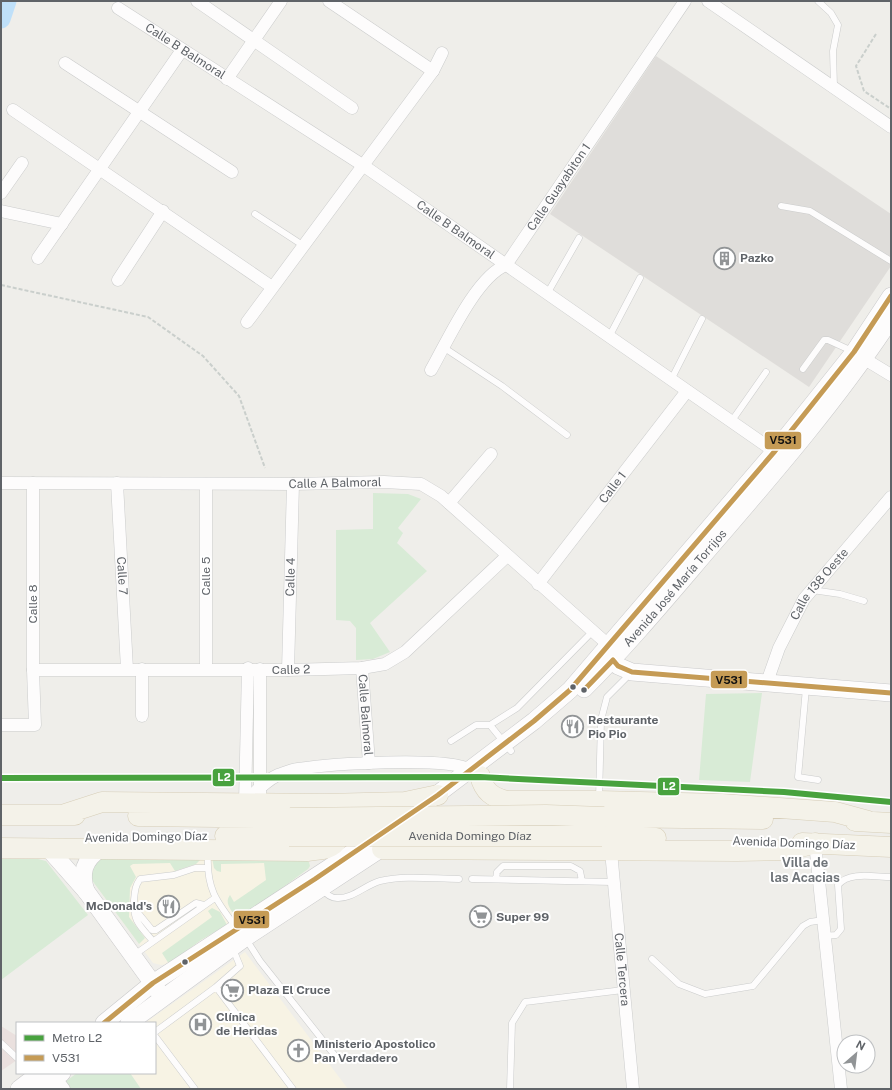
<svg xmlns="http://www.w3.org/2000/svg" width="892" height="1090" font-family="'Public Sans',sans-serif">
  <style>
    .commercial { fill: #f7f3e4 }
    .industrial { fill: #dfddda }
    .medical { fill: #eae0de }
    .green { fill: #d8ebd6 }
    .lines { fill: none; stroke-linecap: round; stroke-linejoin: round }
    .river { stroke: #bfe0f9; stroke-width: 19 }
    .lane-casing { stroke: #cbcccc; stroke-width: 7 }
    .street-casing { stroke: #cbcccc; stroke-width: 13 }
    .secondary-casing { stroke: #cacacb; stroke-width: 18 }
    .primary-casing { stroke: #d7ceb8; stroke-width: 21 }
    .path { stroke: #cacfcc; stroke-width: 2; stroke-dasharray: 4 2; stroke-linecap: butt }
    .lane { stroke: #fdfcfc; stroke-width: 6 }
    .street { stroke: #fdfcfc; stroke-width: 12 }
    .secondary { stroke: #fdfcfc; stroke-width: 17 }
    .primary { stroke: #f4f2e9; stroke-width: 20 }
    .primary-bridge-casing { stroke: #d7ceb8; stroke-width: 21; stroke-linecap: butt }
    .primary-bridge { stroke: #f4f2e9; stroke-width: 20 }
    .bus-1-casing { stroke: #fff; stroke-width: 8 }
    .bus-1 { stroke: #c59b55; stroke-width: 5 }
    .metro-1-casing { stroke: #fff; stroke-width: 9 }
    .metro-1 { stroke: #48a23e; stroke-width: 6 }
    .bus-dot { fill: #5f6368; stroke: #fff; stroke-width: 1.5 }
    .labels { text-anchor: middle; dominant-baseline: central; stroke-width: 4; stroke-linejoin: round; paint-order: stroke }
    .street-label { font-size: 12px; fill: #5f6368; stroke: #fff }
    .poi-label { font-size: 12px; font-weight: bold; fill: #5f6368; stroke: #fff; text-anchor: start }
    .neighbourhood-label { font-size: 13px; font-weight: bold; fill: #70757a; stroke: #fff }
    .line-badge { stroke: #fff; stroke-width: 1.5 }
    .badge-label { font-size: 11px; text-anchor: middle; font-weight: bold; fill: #fff }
    .pale-badge-label { font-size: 11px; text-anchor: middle; font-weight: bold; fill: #111 }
  </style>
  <rect width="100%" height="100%" fill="#efeeea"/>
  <path class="commercial" d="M105,857L309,862L310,866L308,869L241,918L201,940L169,964L161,965L153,963L91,879Z
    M245,952L348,1089H141L130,1073H155V1023H145Z"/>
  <path class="industrial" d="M656,56L891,214V266L809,387L550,214Z"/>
  <path class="medical" d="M1,1026L17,1036V1060L1,1071Z"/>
  <path class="green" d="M373,493L408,494L421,499L398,528L403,533L397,543L427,571L370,623L390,652L373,659L356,660V628L350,621L336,620V530L373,529Z
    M762,693L750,782L699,780L706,694Z
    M99,858L201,859L196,864L175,871L170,863L133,864L130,866L136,877L130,888L129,917L145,938L139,944L91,879L88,868Z
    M212,858H302L309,862L310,866L308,869L241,918L236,917C231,910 224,903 230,895L234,902L266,880L264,863L221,864V872L217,871L214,868Z
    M1,859H38L46,861L88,915L1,980Z
    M212,908L220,912L227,925L201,940L169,964L162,953L212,917L208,911Z
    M77,1073H130L141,1089H71L65,1082Z"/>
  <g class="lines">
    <path class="river" d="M1,19L7,1"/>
    <defs>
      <path id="lane" d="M818,1L831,13L838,25L833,51L834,87
        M781,206L810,211L891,261
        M255,214L304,246
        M547,294L579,238
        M609,337L640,278
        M443,347L502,386L567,435
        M803,369L824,340H828L852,351
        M671,380L702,319
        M731,422L766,372
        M812,590L840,594L864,601
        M806,688L798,777L818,780
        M490,725L511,751
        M451,741L476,725H490L517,708L593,631
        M599,799L601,720L607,697L631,673
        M208,853C206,888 216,901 236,927
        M472,879L612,882
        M496,879L497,872L503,866H571L580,871L582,881
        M322,889C326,894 330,898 337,898C353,899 365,885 380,881C405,875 434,879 459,879
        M134,908L152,930H156L196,903L204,905
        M824,936L836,935L841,929L838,885C849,871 875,877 891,877
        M246,939L260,961L336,1057
        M153,941C139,925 133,921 134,900C135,891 135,886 140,879L174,875L195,868H207
        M233,949L240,966L216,987L293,1089
        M134,955L215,898
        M652,959L679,984L705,994L753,986L803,926L810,922L823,920
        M155,1032L216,987
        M155,1036L195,1089
        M1,1043L17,1058
        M510,1089L512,1023L525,1002L623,990"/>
      <g id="street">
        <path d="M197,1L352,108"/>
        <path d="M329,1L433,71"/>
        <path d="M708,1L891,127"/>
        <path id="s1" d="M118,8L364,166L781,456"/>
        <path d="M65,63L232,172"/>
        <path d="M227,79L281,1"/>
        <path d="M13,110L272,287"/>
        <path d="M1,193L22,163"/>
        <path d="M1,211L62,224"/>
        <path d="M38,258L182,50"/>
        <path d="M118,280L163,211"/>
        <path d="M247,322L433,71L442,53"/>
        <path d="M858,355L891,375"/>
        <path id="s2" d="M431,370C447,342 476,277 506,265L685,1"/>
        <path id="s3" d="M1,483L293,484L384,482L421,484L441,496L604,641L607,647"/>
        <path id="s4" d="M117,483L127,669"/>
        <path d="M206,484V668"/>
        <path d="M449,503L491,454"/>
        <path id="s5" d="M538,584L687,391"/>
        <path id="s6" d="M362,668L369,763"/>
        <path id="s7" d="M33,670H288L362,668L385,664L405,652L507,556"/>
        <path id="s8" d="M288,670L293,484"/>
        <path id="s9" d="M767,682L779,648L804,599L891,497"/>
        <path d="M142,716V669"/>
        <path d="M1,725H35L33,670V483"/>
        <path d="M260,794V669"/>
        <path d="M245,803C254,793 265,781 278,775C284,773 291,770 298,769C329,764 447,756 471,770"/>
        <path d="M245,803L248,668"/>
        <path d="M815,843L841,1089"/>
        <path id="s10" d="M611,851L633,1089"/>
        <path d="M52,1073L64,1089"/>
      </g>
      <g id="secondary">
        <path d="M609,650L618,666L632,672L891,693"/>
        <path id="s11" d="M584,689C630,643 672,592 715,542C777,470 839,398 891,319"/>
        <path d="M427,802L534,721L570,690L775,451L854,352L891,296"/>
        <path d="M48,848L86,891L159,992"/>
        <path d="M86,891C80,873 84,860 100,849"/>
        <path d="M104,1023L153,983L382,833"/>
        <path d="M129,1023L245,938L393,841"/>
        <path d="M19,1089L40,1073"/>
        <path d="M41,1089L62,1073"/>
      </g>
      <path id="primary" d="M480,776C484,791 492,798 508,801H599L722,804L835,812L868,821
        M1,815H75
        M62,815L102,802L325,804L405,802L438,795
        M138,816L290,818
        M604,817L763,819
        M855,821L891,823
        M225,836H289
        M602,836L656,838
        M802,843L891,847
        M1,848L308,851C313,850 321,850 327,848C349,840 337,815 325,804
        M382,849L737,851L790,850L815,843"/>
    </defs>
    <use href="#lane" class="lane-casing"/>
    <use href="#street" class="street-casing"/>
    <use href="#secondary" class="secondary-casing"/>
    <use href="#primary" class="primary-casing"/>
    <path class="path" d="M876,34L856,66L864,91L891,109
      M1,285L148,317L203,356L239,396L265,468"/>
    <use href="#lane" class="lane"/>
    <use href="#street" class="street"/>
    <use href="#secondary" class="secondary"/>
    <use href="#primary" class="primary"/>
    <defs>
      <g id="primary-bridge">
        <path d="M290,818L546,815L604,817"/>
        <path id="s12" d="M289,836H602"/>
      </g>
    </defs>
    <use href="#primary-bridge" class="primary-bridge-casing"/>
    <use href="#primary-bridge" class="primary-bridge"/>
    <defs>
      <path id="bus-1" d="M584,690L613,660L618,666L632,672L891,693
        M104,1023L153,983L315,879L438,795L534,721L570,690L775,451L854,352L891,296"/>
    </defs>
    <use href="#bus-1" class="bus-1-casing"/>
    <use href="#bus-1" class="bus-1"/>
    <defs>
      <path id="metro-1" d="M1,778L480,777L784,792L891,802"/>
    </defs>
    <use href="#metro-1" class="metro-1-casing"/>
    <use href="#metro-1" class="metro-1"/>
  </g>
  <defs>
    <symbol id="building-ring" viewBox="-11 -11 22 22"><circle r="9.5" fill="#fff" stroke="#919496" stroke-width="1.5"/><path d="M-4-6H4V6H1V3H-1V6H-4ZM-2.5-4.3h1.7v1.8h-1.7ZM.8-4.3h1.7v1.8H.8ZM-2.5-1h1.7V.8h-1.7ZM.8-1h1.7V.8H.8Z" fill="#919496"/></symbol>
    <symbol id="restaurant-ring" viewBox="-11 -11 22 22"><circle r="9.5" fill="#fff" stroke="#919496" stroke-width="1.5"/><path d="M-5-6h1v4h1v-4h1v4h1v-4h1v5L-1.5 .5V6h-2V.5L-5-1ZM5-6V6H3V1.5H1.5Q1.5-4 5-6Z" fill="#919496"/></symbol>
    <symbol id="supermarket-ring" viewBox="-11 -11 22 22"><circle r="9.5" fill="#fff" stroke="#919496" stroke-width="1.5"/><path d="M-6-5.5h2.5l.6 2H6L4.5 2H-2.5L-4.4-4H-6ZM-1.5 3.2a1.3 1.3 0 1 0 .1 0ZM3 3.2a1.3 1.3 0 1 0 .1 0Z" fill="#919496"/></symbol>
    <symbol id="hospital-ring" viewBox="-11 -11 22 22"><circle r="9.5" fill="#fff" stroke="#919496" stroke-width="1.5"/><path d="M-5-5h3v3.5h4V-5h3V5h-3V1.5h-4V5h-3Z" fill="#919496"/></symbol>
    <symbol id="church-ring" viewBox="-11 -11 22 22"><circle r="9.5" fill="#fff" stroke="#919496" stroke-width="1.5"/><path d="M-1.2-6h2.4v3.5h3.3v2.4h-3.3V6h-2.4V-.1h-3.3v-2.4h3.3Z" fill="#919496"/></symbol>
  </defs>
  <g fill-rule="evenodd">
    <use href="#building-ring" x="712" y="246" width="25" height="25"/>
    <use href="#restaurant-ring" x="560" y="714" width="25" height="25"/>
    <use href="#restaurant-ring" x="156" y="894" width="25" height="25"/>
    <use href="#supermarket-ring" x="468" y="904" width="25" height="25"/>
    <use href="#supermarket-ring" x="220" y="978" width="25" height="25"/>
    <use href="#hospital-ring" x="188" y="1012" width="25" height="25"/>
    <use href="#church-ring" x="286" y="1038" width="25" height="25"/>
  </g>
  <g class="bus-dot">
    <circle cx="573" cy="687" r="3.5"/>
    <circle cx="584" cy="690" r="3.5"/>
    <circle cx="185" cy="962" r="3.5"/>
  </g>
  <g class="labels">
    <g class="street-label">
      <text stroke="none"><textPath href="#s1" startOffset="80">Calle B Balmoral</textPath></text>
      <text stroke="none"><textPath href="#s2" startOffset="225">Calle Guayabiton 1</textPath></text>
      <text stroke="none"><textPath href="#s1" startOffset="404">Calle B Balmoral</textPath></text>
      <text stroke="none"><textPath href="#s3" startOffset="334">Calle A Balmoral</textPath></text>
      <text stroke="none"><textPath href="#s5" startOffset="122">Calle 1</textPath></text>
      <text stroke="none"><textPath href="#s4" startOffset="93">Calle 7</textPath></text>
      <text transform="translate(206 576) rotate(-90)">Calle 5</text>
      <text stroke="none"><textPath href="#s8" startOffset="93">Calle 4</textPath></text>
      <text stroke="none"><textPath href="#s9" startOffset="112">Calle 138 Oeste</textPath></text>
      <text stroke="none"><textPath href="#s11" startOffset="136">Avenida José María Torrijos</textPath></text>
      <text transform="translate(33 604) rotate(-90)">Calle 8</text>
      <text stroke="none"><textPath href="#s7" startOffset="258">Calle 2</textPath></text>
      <text stroke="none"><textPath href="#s6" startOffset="47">Calle Balmoral</textPath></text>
      <text stroke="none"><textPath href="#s12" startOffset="181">Avenida Domingo Díaz</textPath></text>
      <text transform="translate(146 837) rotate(-1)">Avenida Domingo Díaz</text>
      <text transform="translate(794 843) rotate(2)">Avenida Domingo Díaz</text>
      <text stroke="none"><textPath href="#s10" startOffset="119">Calle Tercera</textPath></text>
    </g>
    <g class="poi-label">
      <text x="740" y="258">Pazko</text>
      <text x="588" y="720">Restaurante<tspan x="588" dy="14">Pio Pio</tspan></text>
      <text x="152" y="906" text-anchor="end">McDonald's</text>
      <text x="496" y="917">Super 99</text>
      <text x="248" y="990">Plaza El Cruce</text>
      <text x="216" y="1017">Clínica<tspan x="216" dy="14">de Heridas</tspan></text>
      <text x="314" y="1044">Ministerio Apostolico<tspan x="314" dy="14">Pan Verdadero</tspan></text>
    </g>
    <g class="neighbourhood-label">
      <text x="805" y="862">Villa de<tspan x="805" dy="15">las Acacias</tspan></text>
    </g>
  </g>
  <g class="line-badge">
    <rect x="764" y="431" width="38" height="19" rx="4" fill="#c59b55"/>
    <rect x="710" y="670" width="38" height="19" rx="4" fill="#c59b55"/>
    <rect x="212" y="768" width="23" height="19" rx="4" fill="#48a23e"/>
    <rect x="657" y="777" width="23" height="19" rx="4" fill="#48a23e"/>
    <rect x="233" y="910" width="37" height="19" rx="4" fill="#c59b55"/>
  </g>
  <g class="badge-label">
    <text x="224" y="781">L2</text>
    <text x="669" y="790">L2</text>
  </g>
  <g class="pale-badge-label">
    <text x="783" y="444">V531</text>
    <text x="729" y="684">V531</text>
    <text x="252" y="924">V531</text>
  </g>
  <rect width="892" height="1090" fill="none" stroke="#5f6368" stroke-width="4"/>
  <rect x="16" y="1022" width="140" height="52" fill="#ffffff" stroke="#bfc1c3"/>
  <rect x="24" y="1035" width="20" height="6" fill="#48a23e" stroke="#bfc1c3"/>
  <text x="52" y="1042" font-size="12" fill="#5f6368">Metro L2</text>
  <rect x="24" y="1055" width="20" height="6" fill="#c59b55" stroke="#bfc1c3"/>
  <text x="52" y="1062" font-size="12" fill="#5f6368">V531</text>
  <g transform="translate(856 1054) rotate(28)"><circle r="19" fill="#ffffff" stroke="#bfc1c3"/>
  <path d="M0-3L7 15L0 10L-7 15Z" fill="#919496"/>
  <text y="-6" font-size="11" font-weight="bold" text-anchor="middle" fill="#5f6368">N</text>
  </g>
</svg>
